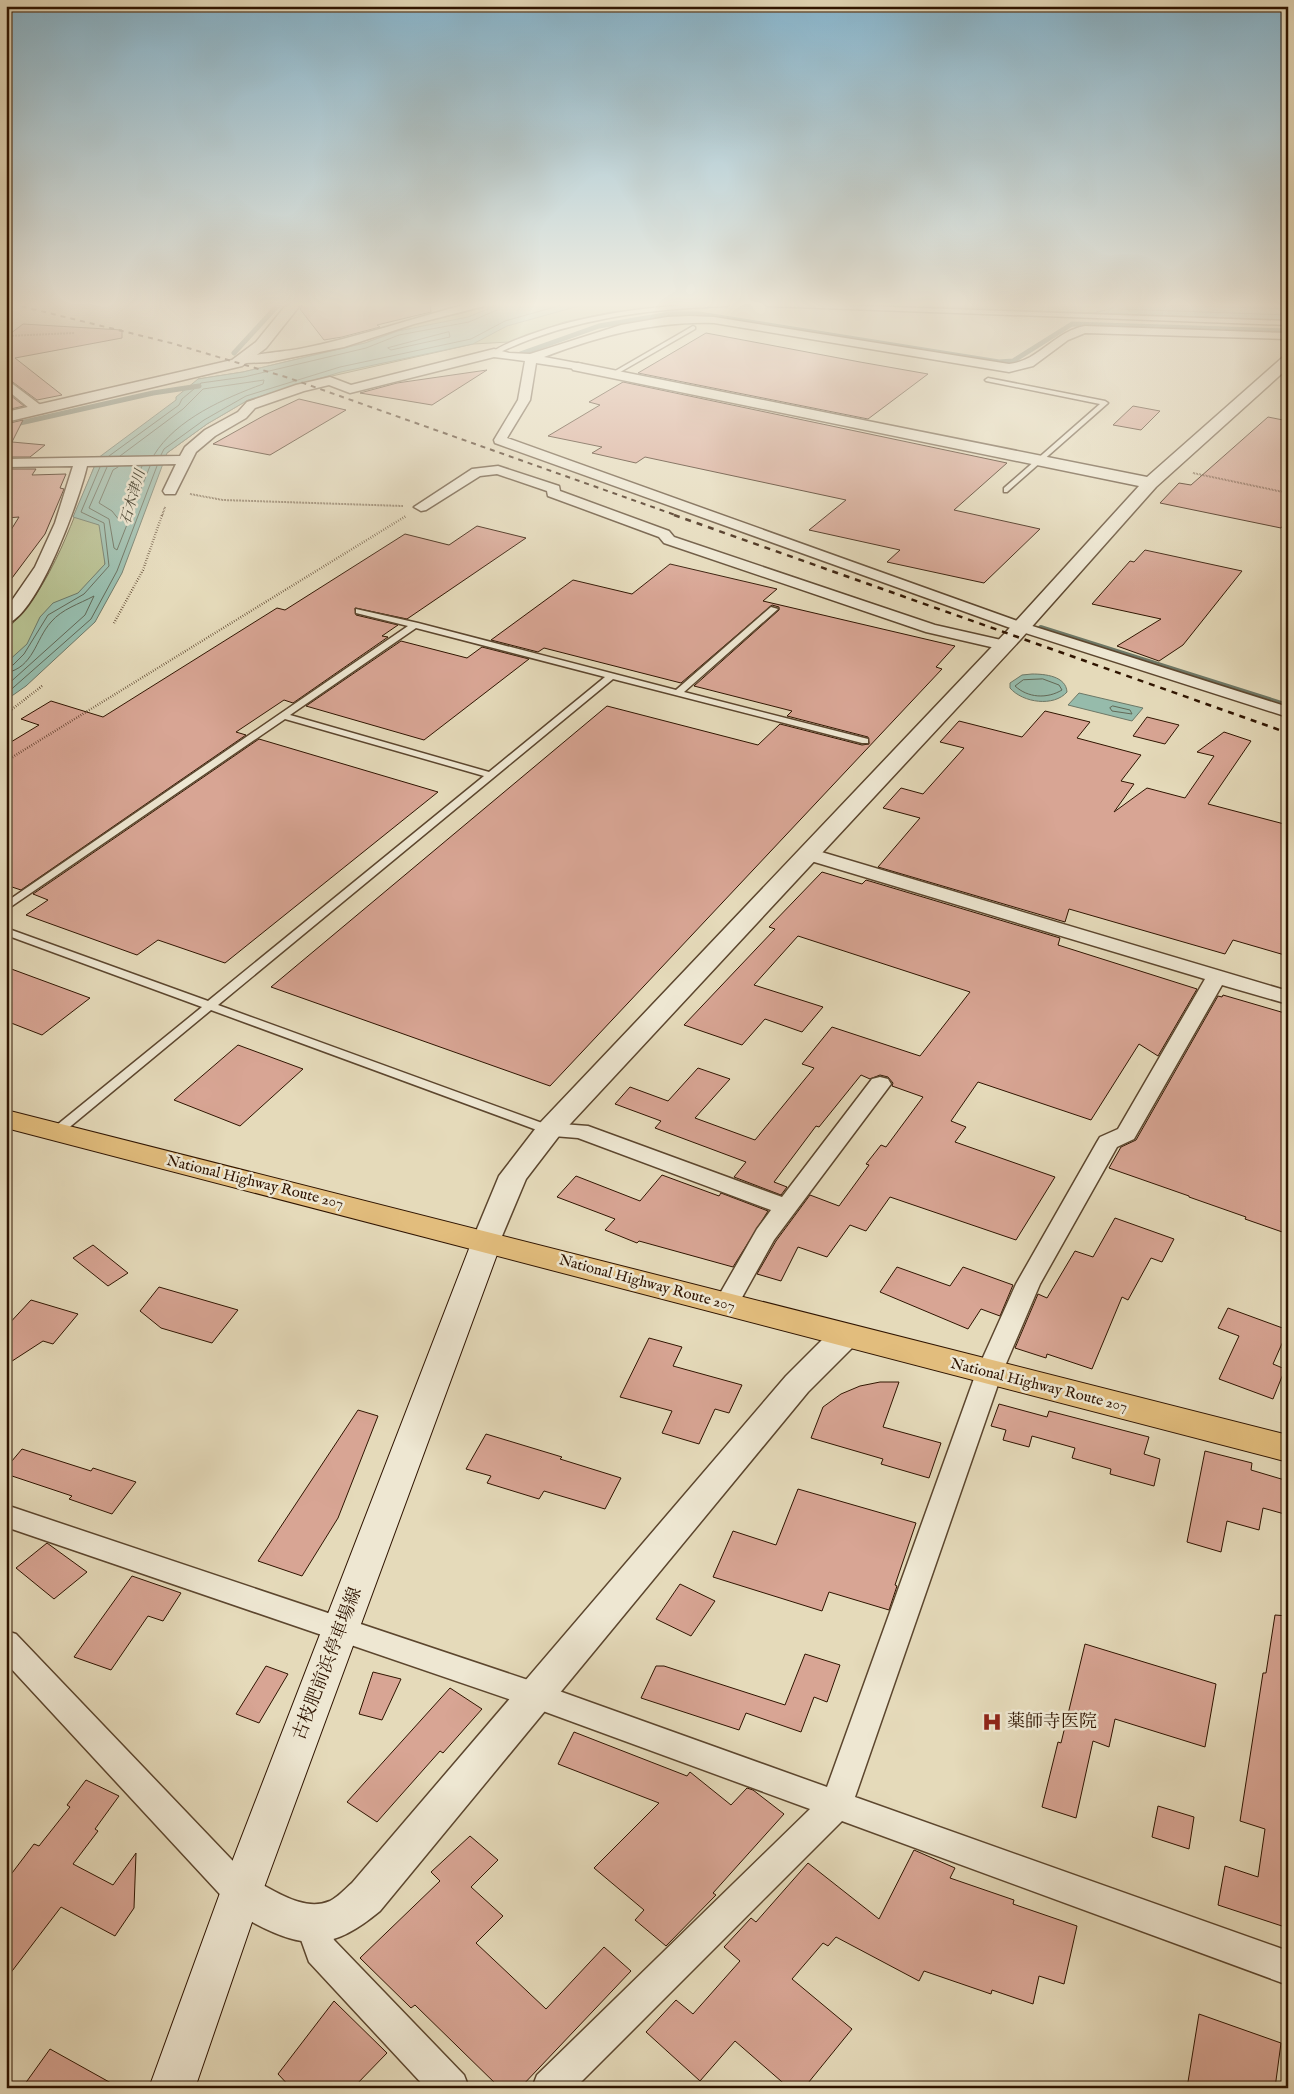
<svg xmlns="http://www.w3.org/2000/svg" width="1294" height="2094" font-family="'IM FELL English','Noto Serif JP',serif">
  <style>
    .green { fill: #b6bf8f; stroke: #726a48 }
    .water { fill: #96bbab; stroke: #6d7867 }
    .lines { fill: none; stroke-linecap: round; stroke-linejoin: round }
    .shore { stroke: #626856; stroke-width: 1 }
    .stream-far1 { stroke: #6d7867; stroke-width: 5 }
    .stream { stroke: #6d7867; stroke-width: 6 }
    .building { fill: #d8a594; stroke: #2f1400 }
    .service-casing { stroke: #5c462e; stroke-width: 3 }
    .minor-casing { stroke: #5c462e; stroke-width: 3 }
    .tertiary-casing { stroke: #5c462e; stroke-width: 3 }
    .secondary-casing { stroke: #2f1400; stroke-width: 2 }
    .trunk-casing { stroke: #2f1400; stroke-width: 2 }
    .path-far1 { stroke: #2f1400; stroke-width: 2; stroke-dasharray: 0.5 1; stroke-linecap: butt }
    .path { stroke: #2f1400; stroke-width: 2.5; stroke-dasharray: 0.5 2; stroke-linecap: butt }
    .service { fill: #eee7d2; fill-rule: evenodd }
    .minor { fill: #eee7d2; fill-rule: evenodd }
    .tertiary { fill: #eee7d2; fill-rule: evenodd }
    .secondary { fill: #eee7d2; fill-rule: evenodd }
    .trunk { fill: #e2bd7d; fill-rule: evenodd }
    .rail-far1 { stroke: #2f1400; stroke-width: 2; stroke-dasharray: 5 5; stroke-linecap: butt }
    .rail { stroke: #2f1400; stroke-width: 2.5; stroke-dasharray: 6 6; stroke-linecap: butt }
    .labels { text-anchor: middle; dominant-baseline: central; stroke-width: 5; stroke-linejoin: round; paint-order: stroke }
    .far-water-label { font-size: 14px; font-style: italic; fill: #534e3c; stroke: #eee7d2 }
    .street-label { font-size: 15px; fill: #2f1400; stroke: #eee7d2 }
    .near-street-label { font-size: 18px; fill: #2f1400; stroke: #eee7d2 }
    .near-poi-label { font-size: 18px; fill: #2f1400; stroke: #eee7d2; text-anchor: start }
  </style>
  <rect width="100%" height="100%" fill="#e5daba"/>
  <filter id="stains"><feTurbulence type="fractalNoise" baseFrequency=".004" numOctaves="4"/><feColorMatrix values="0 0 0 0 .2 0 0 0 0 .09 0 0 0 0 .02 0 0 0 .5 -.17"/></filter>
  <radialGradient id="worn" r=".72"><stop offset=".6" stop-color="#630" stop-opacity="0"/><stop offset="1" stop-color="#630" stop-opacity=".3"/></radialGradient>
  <path class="green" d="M500,304H520L434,330L250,375L198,379L243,372L365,343L416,324Z
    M564,304H693L611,312L564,322L509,342L473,344L310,381L248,400L207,424L167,453L232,393Z
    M837,304H1288V314L1114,308L1094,313Z
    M98,458L105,564L6,676V630C54,586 73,516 98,458Z"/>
  <path class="water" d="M500,304H586L507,326L473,344L341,372L248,400L207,424L167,453L122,573L95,622L26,686L6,700V663L27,644L40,617L53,603L78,593L105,564L99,525L73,517L98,458L176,400V397L198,379L243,372L365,343L398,331L468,317Z
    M1108,304H1288V320L1094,313L1113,308Z
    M1032,674C1045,674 1066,676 1067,692C1054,707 1023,703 1010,688V683L1022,675Z
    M1079,693L1143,708L1132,721L1068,705Z"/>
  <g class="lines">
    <path class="shore" d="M1116,304L1120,309L1288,315
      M1135,304L1288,309
      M449,332L450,337L391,350L388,348Z
      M161,455L164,449L204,420L246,396L340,367L471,339L505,321L565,304
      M109,456L179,405L182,399L201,383L244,377L366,348L399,335L469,322L497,310L500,304
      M120,456L183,409L203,389L264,380L263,384C225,398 176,419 154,455
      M107,467L89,508L109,519L114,548L117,550L150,466
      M118,467L113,470L99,503L112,511L120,521L142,466
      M6,667L13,665L24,654L48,615L84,594L109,566L104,523L81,512L100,467
      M6,673C34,667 35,640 51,622C62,609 79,604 94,596L85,615L6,686
      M1043,679L1059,685L1062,690C1047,699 1028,698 1015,686L1023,680Z
      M6,694L91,619L117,571L157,466
      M1113,706L1130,710L1132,714L1112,711L1110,708Z"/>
    <path class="stream-far1" d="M234,353L279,304
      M520,354L599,326L670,314H699L999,362L1013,361L1072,324L1288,331
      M11,425L153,393L199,386"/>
    <path class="stream" d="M1041,628L1288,706"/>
  </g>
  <path class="building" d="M303,304H430L431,312L377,325L380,327L342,337L324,340L300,309Z
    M23,324L122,330V338L15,358L62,395L37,400L6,377V337Z
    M706,333L860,362L928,374L868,419L638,373Z
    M487,370L432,405L360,393L397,383Z
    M623,382L1007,463L954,510L1040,529L984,583L887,562L900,550L809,530L846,500L645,457L636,463L592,453L602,447L548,436L600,405L589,402Z
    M6,392L24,406L6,410Z
    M299,399L346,410L270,455L213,444L265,415Z
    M1133,406L1160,411L1141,430L1113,425Z
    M1268,417L1288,421V519L1281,528L1160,503L1179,483L1191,485Z
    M23,420L12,442L45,445L30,457H6V424Z
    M6,469H36L32,475L66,474L60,488L64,489L45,534L6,586V538L19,517L6,518Z
    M477,526L526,538L407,619L355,608L356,615L398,625L382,636L388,637L293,703L284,700L236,732L246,735L21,890L6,885V745L39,725L21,719L51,701L103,717L277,608L285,610L405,534L449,545Z
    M1145,550L1242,571L1183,645L1159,661L1117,646L1161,619L1092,604L1130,561L1134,562Z
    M670,564L777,589L763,601L955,646L936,667L942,669L550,1086L271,987L607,706L758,745L780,724L862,745L869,744L868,737L787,716L792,711L694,686L779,610V607L772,605L681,683L544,648L538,652L491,640L573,580L632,594Z
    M401,641L467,658L482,647L529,659L424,740L306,706Z
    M1045,711L1090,722L1077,738L1141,755L1121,781L1134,784L1114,812L1147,788L1185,798L1214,756L1197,752L1224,732L1251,741L1208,804L1288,825V956L1233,940L1225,954L1069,909L1065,922L878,867L920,818L883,808L901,788L923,794L964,748L940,742L959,721L1022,737Z
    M1147,717L1179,725L1165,744L1133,736Z
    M259,739L438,792L225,963L158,940L137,955L26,915L48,900L33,894Z
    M822,872L862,884L866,880L1060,938L1058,945L1197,989L1158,1056L1139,1044L1091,1120L978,1082L951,1121L966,1127L955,1142L1055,1177L1016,1240L890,1197L866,1231L850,1225L827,1257L798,1247L781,1281L757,1274L776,1241L810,1195L839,1206L869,1165L866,1164L881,1145L886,1147L923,1097L892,1086L893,1083L888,1077L880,1075L870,1079L861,1075L819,1127L816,1126L774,1182L787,1187L781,1195L734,1177L746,1162L655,1128L661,1121L615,1104L630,1087L668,1101L698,1068L730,1079L695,1118L755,1140L814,1068L802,1064L832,1027L920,1056L970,992L798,936L754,985L823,1007L802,1032L765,1019L742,1045L684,1025L775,929L769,927Z
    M6,967L90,998L42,1035L6,1021Z
    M1223,995L1288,1014V1234L1245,1219L1246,1217L1189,1197V1196L1109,1168L1121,1147L1136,1140L1218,996L1222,997Z
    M238,1045L303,1069L240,1126L174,1100Z
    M662,1175L719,1196L721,1193L768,1211L733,1267L639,1241L637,1243L605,1230L615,1219L557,1197L576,1176L640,1201Z
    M1115,1218L1174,1239L1162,1262L1151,1258L1128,1300L1122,1297L1092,1369L1047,1354L1046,1358L1015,1348L1038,1294L1047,1298L1075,1251L1093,1257Z
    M93,1245L128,1273L108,1286L73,1258Z
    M897,1267L950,1286L963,1267L1013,1285L1000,1316L981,1309L968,1329L880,1292Z
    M159,1287L238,1310L212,1343L161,1328L140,1311Z
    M31,1300L78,1314L53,1344L43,1341L6,1365V1327Z
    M1228,1308L1288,1330L1273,1364L1285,1369L1273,1399L1219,1379L1239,1336L1218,1328Z
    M649,1338L682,1347L673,1366L742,1385L729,1413L715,1409L699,1444L662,1433L672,1411L620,1397Z
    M880,1382H899L883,1427L941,1443L929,1478L881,1464L883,1459L811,1438L823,1407L841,1394L860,1386Z
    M999,1404L1047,1417L1049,1411L1149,1437L1144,1454L1160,1459L1154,1486L1110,1474L1111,1469L1072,1458L1075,1448L1032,1436L1029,1447L1003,1440L1006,1430L991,1426Z
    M358,1410L378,1416L338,1518L302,1576L258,1561Z
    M486,1434L562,1457L560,1459L621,1478L605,1509L544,1491L539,1499L487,1483L491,1476L466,1469Z
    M22,1449L91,1471L93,1468L136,1482L112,1514L69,1499L72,1496L6,1474V1468Z
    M1205,1451L1252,1463L1251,1470L1288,1481V1515L1263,1508L1259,1530L1227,1521L1221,1552L1187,1542Z
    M798,1489L916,1523L895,1585L897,1586L889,1610L829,1592L822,1611L713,1577L733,1531L776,1545Z
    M47,1543L87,1572L54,1599L16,1568Z
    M132,1576L181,1593L163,1621L148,1616L111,1670L74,1657Z
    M680,1584L715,1601L691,1636L656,1619Z
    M1275,1615L1288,1616V1928L1218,1905L1225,1866L1258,1877L1265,1829L1240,1821L1263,1673H1266Z
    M1085,1644L1216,1684L1205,1747L1115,1719L1109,1747L1093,1741L1076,1818L1042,1807L1058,1742L1061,1743Z
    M805,1654L840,1665L827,1702L814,1697L801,1732L746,1713L739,1730L641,1698L656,1666H664L785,1705Z
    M266,1666L288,1674L259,1723L236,1714Z
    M373,1672L401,1679L382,1720L359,1714Z
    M450,1688L482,1709L443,1753L440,1751L377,1822L347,1802Z
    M574,1732L687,1776L690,1772L731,1805L747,1788L753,1790L784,1814L713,1893L716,1895L666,1946L635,1920L644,1910L594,1868L659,1803L558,1764Z
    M86,1780L119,1796L95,1829L98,1831L73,1864L113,1885L136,1853L134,1908L115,1936L61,1907L6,1979V1881L34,1844L39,1846L70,1807L67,1805Z
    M1158,1806L1194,1817L1189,1849L1152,1837Z
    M470,1836L498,1860L471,1887L503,1916L476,1943L546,2009L604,1947L631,1971L520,2088H500L415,2005L411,2008L360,1958L440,1881L431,1872Z
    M914,1850L955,1868L950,1878L1014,1900L1013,1904L1077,1926L1064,1984L1039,1976L1033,2004L992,1990L991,1994L924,1971L919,1981L836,1937L828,1946L823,1943L792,1979L852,2029L804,2088H789L735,2041L700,2081L646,2032L676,2000L693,2014L740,1961L724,1947L751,1918L756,1922L808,1863L879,1919Z
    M334,2001L387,2053L353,2088H291L278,2074Z
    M1199,2014L1281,2043L1275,2088H1187Z
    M50,2049L120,2088H22Z"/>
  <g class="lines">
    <defs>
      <path id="service" d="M698,304H730L727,306C647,309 568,319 496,354L491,353C501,345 516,340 529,335C583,315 640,308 698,304Z
        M765,304H806L1288,321V325L768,306Z
        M693,326L695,327V329L615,375L610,374Z
        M988,378L1105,401L1108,403L1007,492H1004V488L1100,404L986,381L985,380Z
        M771,607L778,609L684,692L868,739V743H862L613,679L218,1005L553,1127L555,1130L553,1133H545L211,1010L60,1135H52L50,1132L52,1129L202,1007L6,935V928L208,1001L484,776L285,719L6,910V902L408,626L356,613V609L418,623L676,690ZM416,628L605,677L489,772L290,715Z"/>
      <path id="minor" d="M468,304H486L484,306L414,324L344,347L269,362L246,363L240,359C243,355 290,351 299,349C357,338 412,318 468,304Z
        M690,316L714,317L1009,364C1039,361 1055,331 1085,326L1288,333V339L1085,333L1068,340L1033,366L1009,372L714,323C654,321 600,336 544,357L582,364V370L536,363L530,400L507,438L1026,624L1288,707V717L1016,630L495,443L494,440L518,400L525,361L494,357L350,393L329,385L304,391L255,408L246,418L215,436L196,452L175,494H165L163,491L176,464L87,466C80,497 38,616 6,624V609L35,567L55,523L73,466L6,467V459L180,456L185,447L205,430L238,412L247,402L296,385L330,377L351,385L494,349L509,353L530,354L621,325L667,317Z
        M6,379L43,407L45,410L43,413H35L6,389Z
        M498,466L559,486L560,491L669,531L674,537L935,625L1010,642L1012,645L1004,650L926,632L664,543L659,537L548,496L547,491L497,474L480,476L426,510L421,511L414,507L472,469Z
        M808,848L1288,991V1004L1222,985L1134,1139L1117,1147L1040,1284L1002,1373L855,1797L1288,1951V1985L842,1821L575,2088H532L537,2075L810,1809L532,1707L6,1527V1505L534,1682L827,1787L976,1373L1016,1284L1097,1142L1100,1137L1118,1129L1205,979L801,858L799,854L801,850Z
        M880,1077L888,1079L891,1084L774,1240L735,1310L726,1313L717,1310L714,1304L757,1229L771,1210L578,1138L541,1135L538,1130L541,1125L549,1123L588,1126L782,1197L872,1079Z
        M6,1631L16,1634L253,1882L257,1893L253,1904L241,1909L229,1904L6,1663Z
        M312,1907L324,1912L334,1940L464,2075L469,2088H426L309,1962L295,1923L300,1912Z"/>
      <path id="tertiary" d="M287,304H301L266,348L242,366L6,422V412L232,360L256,342Z
        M1288,356V368L1156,487L1020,640L559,1136L526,1179L497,1248L487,1251L477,1248L472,1241L499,1176L539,1124L1006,632L1139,486L578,371L573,370L571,367L573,364L578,363L1147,477L1283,357Z
        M845,1325L856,1328L861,1336L856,1344L808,1392L380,1911C334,1949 307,1951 254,1923C237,1913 229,1911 221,1893L227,1879L241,1874C267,1884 300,1914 330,1901C338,1897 345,1889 352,1883L786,1376L834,1328Z"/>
      <path id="secondary" d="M487,1230L498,1233L502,1241L262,1893L195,2088H149L220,1893L472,1241L476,1233Z"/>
      <path id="trunk" d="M6,1110L1288,1435V1462L6,1128Z"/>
    </defs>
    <use href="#service" class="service-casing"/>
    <use href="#minor" class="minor-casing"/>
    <use href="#tertiary" class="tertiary-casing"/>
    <use href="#secondary" class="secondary-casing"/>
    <use href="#trunk" class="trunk-casing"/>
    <path class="path-far1" d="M6,336L74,333
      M1193,473L1288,493
      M190,494L223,500L403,506
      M162,516L165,507"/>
    <path class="path" d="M114,623L143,570L162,515
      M6,714L42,686
      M6,761L406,516"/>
    <use href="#service" class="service"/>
    <use href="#minor" class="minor"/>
    <use href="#tertiary" class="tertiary"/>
    <use href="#secondary" class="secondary"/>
    <use href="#trunk" class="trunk"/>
    <path class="rail-far1" d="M12,304L171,343L289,378L678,516"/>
    <path class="rail" d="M674,515L1288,733"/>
  </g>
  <linearGradient id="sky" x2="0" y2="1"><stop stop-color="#87b7d0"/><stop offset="0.51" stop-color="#f3eee0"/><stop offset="1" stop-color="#f3eee0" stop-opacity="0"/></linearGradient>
  <rect width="1294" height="597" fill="url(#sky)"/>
  <defs>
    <symbol id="hospital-bare" viewBox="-9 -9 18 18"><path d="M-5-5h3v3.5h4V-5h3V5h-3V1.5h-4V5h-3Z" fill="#8f2418" stroke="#eee7d2" stroke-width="2.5" paint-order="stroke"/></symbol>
  </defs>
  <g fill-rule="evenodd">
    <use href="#hospital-bare" x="978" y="1708" width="28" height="28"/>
  </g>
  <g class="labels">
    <g class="far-water-label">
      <text transform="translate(133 497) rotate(-74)">石木津川</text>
    </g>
    <g class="street-label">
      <text transform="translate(255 1182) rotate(14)">National Highway Route 207</text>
      <text transform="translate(647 1283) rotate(15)">National Highway Route 207</text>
      <text transform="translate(1039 1385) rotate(14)">National Highway Route 207</text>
    </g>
    <g class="near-street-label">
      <text transform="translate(328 1664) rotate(-69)">古枝肥前浜停車場線</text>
    </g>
    <g class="near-poi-label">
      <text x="1007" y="1722">薬師寺医院</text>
    </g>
  </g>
  <rect width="1294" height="2094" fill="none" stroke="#e5daba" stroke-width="25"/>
  <rect x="8" y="8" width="1279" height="2079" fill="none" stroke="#2f1400" stroke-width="2.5"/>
  <rect x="12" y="12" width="1269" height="2069" fill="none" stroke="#2f1400"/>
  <rect width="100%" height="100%" filter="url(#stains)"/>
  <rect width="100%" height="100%" fill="url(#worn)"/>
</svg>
